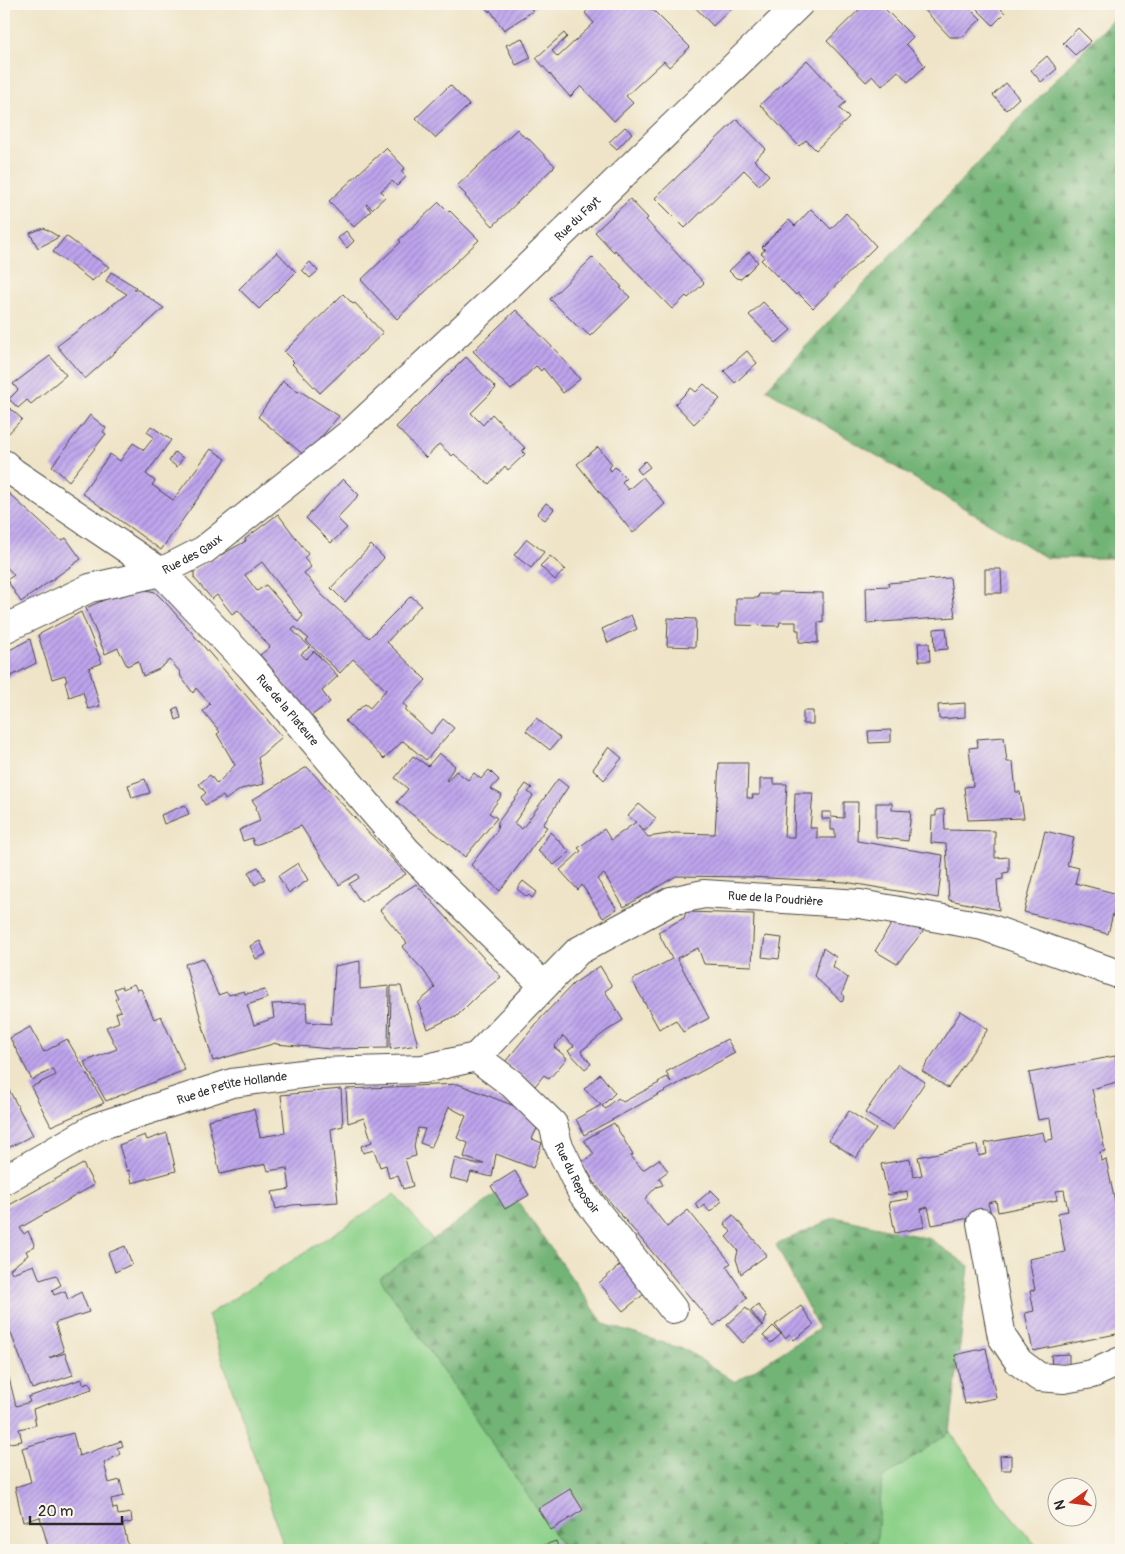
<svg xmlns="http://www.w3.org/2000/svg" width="1125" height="1554" font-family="Pangolin,sans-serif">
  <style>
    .grass { fill: #8dd18a; stroke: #5c7e5a }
    .forest { fill: url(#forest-firs); stroke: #4e6f50 }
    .building { fill: url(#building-hatch); fill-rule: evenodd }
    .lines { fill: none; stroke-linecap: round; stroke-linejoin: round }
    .minor-casing { stroke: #484743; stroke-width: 30 }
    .minor { stroke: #fff; stroke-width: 28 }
    .labels { text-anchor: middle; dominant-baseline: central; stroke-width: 4.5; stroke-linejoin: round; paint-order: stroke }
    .street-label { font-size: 12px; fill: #2b2b2b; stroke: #fbf7ec }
  </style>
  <defs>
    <pattern id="forest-firs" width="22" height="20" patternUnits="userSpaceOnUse" patternTransform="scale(1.25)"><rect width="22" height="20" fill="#72b376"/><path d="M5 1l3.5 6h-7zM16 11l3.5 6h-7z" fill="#5e9261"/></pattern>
    <pattern id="building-hatch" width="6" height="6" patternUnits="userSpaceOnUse" patternTransform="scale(1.25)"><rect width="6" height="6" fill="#bea4ed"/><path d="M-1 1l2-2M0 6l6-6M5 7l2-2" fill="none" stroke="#9b86c0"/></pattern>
  </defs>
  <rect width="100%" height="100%" fill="#fbf7ec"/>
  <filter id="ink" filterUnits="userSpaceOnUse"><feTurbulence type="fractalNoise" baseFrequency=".02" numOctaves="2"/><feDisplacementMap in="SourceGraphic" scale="10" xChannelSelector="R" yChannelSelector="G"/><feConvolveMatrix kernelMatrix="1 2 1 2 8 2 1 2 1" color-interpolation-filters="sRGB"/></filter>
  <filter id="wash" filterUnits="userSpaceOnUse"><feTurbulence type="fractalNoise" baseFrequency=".0096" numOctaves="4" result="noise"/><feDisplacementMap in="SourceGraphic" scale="20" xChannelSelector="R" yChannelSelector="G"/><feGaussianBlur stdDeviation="1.12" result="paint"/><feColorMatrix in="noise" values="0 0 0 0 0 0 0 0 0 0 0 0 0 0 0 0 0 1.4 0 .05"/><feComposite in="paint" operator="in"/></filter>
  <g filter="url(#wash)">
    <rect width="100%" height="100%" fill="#efe4c8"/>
    <path class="grass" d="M395,1194L433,1240L380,1278L565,1550H285L208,1315Z
      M950,1432L997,1499L1040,1550H875L881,1472Z"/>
    <path class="forest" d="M1121,10V558H1047L766,389Z
      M507,1186L604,1324L686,1350L735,1382L819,1329L776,1245L835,1217L930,1239L969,1266L950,1432L882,1479L876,1550H710L701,1547L689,1550H565L380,1278Z"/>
    <g id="blocks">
      <path class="building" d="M483,4H536L537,6L531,9L533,11L504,30L490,10L489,12Z
        M594,4H645L651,10L652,9L690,47L669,67L664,61L626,96L633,103L614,121L581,86L570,97L536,58L564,33L567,37L552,51L558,57L594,23L585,13Z
        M692,4H736L713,26Z
        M865,4H880L913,37L906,44L916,54L925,66L908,82L898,71L882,86L873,76L866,82L827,41Z
        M919,4H966L981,19L962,37H950Z
        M972,4H996L1005,13L993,25Z
        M1078,28L1091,41L1075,55L1063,43Z
        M522,38L531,58L516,65L506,45Z
        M1047,56L1057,69L1041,82L1031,70Z
        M807,60L846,102L839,108L849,118L816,150L806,140L799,146L760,105Z
        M1006,83L1019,98L1006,110L993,95Z
        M450,85L469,105L435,138L416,118Z
        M737,119L766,149L754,160L769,175L759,185L744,170L685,228L655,198Z
        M625,127L632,133L617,149L609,142Z
        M517,129L525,138L527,137L555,166L493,226L465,196L466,195L457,186Z
        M386,148L405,168L401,171L406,177L397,186L392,181L381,191L386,196L372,209L367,204L366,205L371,211L354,227L329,201Z
        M630,199L648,218L646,220L704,283L688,298L686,296L672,309L615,250L614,252L595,232Z
        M439,202L449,212L450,211L479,240L397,319L361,280L401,242L399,240Z
        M811,209L831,229L846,213L876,246L813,308L798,293L796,295L761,260L765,256L761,253L765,250L762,247L789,220L795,226Z
        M44,228L59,237L38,248L30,233Z
        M346,231L354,241L347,248L338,238Z
        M66,236L90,254L109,267L92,281L53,252Z
        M277,252L296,272L259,309L239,289Z
        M749,252L758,262L741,279L736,278L729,271Z
        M593,257L622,287L620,288L630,297L590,336L580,327L579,328L550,299Z
        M310,262L318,271L310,278L302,270Z
        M111,272L136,287L134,290H138L164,308L85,379L57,346L127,294L106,281Z
        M343,294L353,304L355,303L383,333L320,393L292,364L294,362L284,352Z
        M763,302L791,330L776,343L749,315Z
        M516,310L559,354L580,379L563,393L543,368L541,371L536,366L511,390L473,351Z
        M747,351L757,363L735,383L724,371Z
        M50,356L66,375L31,404L27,400L18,408L9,399L18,390L13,384Z
        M466,357L496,388L471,413L483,425L492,414L525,448L522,451L525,454L508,470L505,466L489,484L454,454L452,456L439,444L426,458L396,427Z
        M283,381L298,392L300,391L339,416L305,456L258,417Z
        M704,384L720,399L694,424L675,404L691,388L696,392Z
        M4,403L22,419L5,437L4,436Z
        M90,415L106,428L103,432L106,434L69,481L52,466Z
        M151,426L171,440L146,474L155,481L152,485L173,500L211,449L226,459L161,550L82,493L110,454L120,461L133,443L144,450L154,437L147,432Z
        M598,447L612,464L609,468L611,471L615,467L626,478L622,482L628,490L643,477L665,504L633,533L577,464Z
        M175,452L183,458L177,467L169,461Z
        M645,461L650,467L641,474L637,469Z
        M343,479L359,495L337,518L347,528L331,543L306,518Z
        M4,489L61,541L66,538L81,559L21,602L7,580L14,575L4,564Z
        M546,503L554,509L545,520L537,514Z
        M278,514L308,554L304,558L311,567L304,573L322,595L369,638L411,596L421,605L387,642L426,680L403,704L407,707L405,710L431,734L443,719L454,728L426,760L403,741L384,759L345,721L365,704L370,708L386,690L353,659L340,673L306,641L309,639L295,627L292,630L310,647L301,654L306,659L314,651L338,676L322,691L330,702L311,716L260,655L270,647L238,610L232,614L217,595L212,599L194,578V570L246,541L245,539ZM262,562L303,616L298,622L266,585L257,591L245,575Z
        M527,539L544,552L531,568L514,555Z
        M371,545L384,558L345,602L331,588Z
        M550,556L565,569L555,580L540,566Z
        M985,569H1001L1002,593H985Z
        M950,578L955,617L867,623L866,587L889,586L888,583Z
        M133,587L155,592L167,604L282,737L258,758L264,784L241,789L225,800L223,796L205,805L201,797L206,793L199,784L210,775L217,784L235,765L217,734L220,732L203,711L210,704L196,688L193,693L181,677L180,672L170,660L159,669L143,676L138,661L127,666L118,648L105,654L86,608Z
        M779,592L823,593V623L818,622V643L799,642V630H796V622H780L779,626L736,625V598H758L759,594H778Z
        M81,612L102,663L89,668L100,706L88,709L83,692L69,697L65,682L67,681L65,675L52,679L38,635Z
        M631,615L637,629L608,643L602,629Z
        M668,618L696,619L695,647L667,646Z
        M946,628L948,649L935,650L934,629Z
        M30,639L36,663L4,680V653Z
        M918,643H929L930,661H919Z
        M965,703V717L939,719L938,705Z
        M178,707L181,718L176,720L173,709Z
        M803,711H813V724H803Z
        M536,718L560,738L550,750L526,731Z
        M891,730V742L869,743L868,731Z
        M1004,737L1007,762H1013L1016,792H1020L1024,818L968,820L964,787L973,786L969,748L978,747L977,739Z
        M609,747L622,758L604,780L593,769Z
        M439,753L455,766L446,780L447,781L456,771L468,780L474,773L481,779L489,770L499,780L491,789L502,795L489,813L497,818L465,857L397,802L408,789L395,778L413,756L428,766Z
        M719,763H748L747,798H753L752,795H760V779H774V784H787L784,837H794L795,793H813L810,828H817V838H835V830H831V819H822V812H831V817L844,818V802H858L857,841L943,855L938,898L845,882L749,877L676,876L624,907L604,874L597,879L617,909L603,918L582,885L578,890L560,870L581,851L578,848L604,829L611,840L636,822L628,816L639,804L656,818L645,831L638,825L648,837L675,833L715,834Z
        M307,767L344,806L406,874L361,902L349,884L359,878L357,874L339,885L301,826L261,843L254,845L252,838L243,841L239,830L260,821L256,808L257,807L252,800Z
        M145,779L150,793L132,798L128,785Z
        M558,779L568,787L543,825L547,827L500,891L471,865L497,831L498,822L526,784L532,788L528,792L533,796L514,823L522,829Z
        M876,803H892V810L911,811L908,841L876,837Z
        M185,805L189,814L164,824L161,815Z
        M944,809L945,830L995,831V858L1009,857V872L1003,873V879L997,880L999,910L949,900L946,844L931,843L932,816H936V810Z
        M1045,831L1074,838L1067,865L1079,868L1075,883L1118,894L1108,934L1024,912Z
        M550,832L570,852L554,865L538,851Z
        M298,863L308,880L289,893L278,876Z
        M258,867L265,879L255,885L248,872Z
        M523,881L537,892L532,898L529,895L527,897L517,889Z
        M416,884L501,977L478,995L455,1018V1016L428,1029L418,1003L435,988L424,971L402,947L407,943L380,910L394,898Z
        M686,912L754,914L752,966L704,964L698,948L677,958L709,1018L683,1032L676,1020L659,1029L632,980L672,959L658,932L684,918Z
        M892,923L924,930L897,964L875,951Z
        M765,936L782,938L779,959L762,957Z
        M260,941L266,954L256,959L250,946Z
        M823,948L836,957L833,967L848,978L842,993L845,997L842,1002L814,976Z
        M203,958L218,995L227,992L229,995L244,991L245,994L265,990L268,998L247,1005L254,1025L274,1018L272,1004L306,1003L307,1022L331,1024L335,966L360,961V989L389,986L388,1048L331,1049L276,1044V1043L213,1061L185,964Z
        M600,966L612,986L605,991L623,1020L605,1032L581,1051L591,1064L585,1069L568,1051L574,1046L563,1036L554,1047L567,1058L549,1079L544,1075L535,1086L505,1062L541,1018L573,984Z
        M134,984L137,990L141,989L154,1019L161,1016L185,1070L106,1101L84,1062L117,1049L106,1027L119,1022L116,1013L121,1011L115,999L118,998L114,989L122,986L123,989Z
        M391,986H401L418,1045L390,1049Z
        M961,1011L988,1029L948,1088L922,1071Z
        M30,1027L44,1052L67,1039L104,1103L51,1126L31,1087L56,1075L53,1069L32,1080L10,1038Z
        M727,1039L735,1053L584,1135L576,1119L601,1105L584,1089L600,1074L615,1093L602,1106L606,1109L614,1100L615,1101L618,1098L623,1102L659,1083L658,1082L667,1077L671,1082L666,1072Z
        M1115,1056L1120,1081L1092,1089L1105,1151L1100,1152L1101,1161L1106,1159L1121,1231V1333L1033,1351L1025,1313L1034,1311L1030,1291L1035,1290L1029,1259L1065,1252L1058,1213L1068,1211L1064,1190L1056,1191L1057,1200L998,1212L996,1201L988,1203L991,1214L932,1225L928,1207L921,1209L924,1227L895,1233L889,1202L908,1199L907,1191L888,1195L881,1164L910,1159L914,1177L922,1175L918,1157L977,1145L979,1156L987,1154L985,1143L1043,1132L1045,1141L1053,1139L1050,1118L1038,1120L1029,1073Z
        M898,1064L925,1082L893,1130L865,1113Z
        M458,1084L517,1107L538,1126L532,1139L542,1143L533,1168L496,1154L492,1177L471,1172L468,1182L450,1178L455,1158L474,1164H484L464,1157L468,1143L457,1138L466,1116L449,1107L439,1131L431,1147L420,1143L425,1129L418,1128L414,1146L416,1156L405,1159L413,1186L403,1189L398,1175L389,1178L386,1165L380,1167L374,1150L363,1153L361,1146L372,1142L364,1118L348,1123L346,1089Z
        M8,1088L33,1135L4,1150V1090Z
        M341,1089L343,1126L331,1129L338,1202L292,1205L276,1209L272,1192L290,1189L287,1168L268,1171L266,1164L220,1174L208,1120L254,1109L260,1137L285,1133L281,1095Z
        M849,1111L876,1129L856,1158L829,1140Z
        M614,1123L633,1155L631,1156L643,1170L659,1159L668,1171L659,1178L663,1185L656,1187L645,1199L667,1227L688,1210L731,1263L726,1266L747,1298L714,1326L596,1185L582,1162L594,1154L584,1140Z
        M167,1133L176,1171L132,1183L129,1170L127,1171L119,1145L145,1135L147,1140Z
        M83,1164L94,1185L20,1228L24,1234L28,1231L35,1246L26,1251L28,1255L10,1269L12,1273L34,1265L40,1280L56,1275L61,1285L52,1290L54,1295L65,1291L68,1300L81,1292L89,1312L55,1323L64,1351L49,1358L65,1353L73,1375L32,1389L4,1315V1208Z
        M515,1171L529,1195L505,1209L491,1186Z
        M711,1190L722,1201L710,1212L704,1205L699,1209L695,1204Z
        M733,1215L767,1255L741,1274L736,1259L738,1251L726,1237L731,1232L724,1223Z
        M125,1246L132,1264L115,1272L108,1253Z
        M625,1261L649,1290L623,1311L599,1283Z
        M758,1305L767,1316L763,1326L751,1311Z
        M801,1306L814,1325L794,1340L790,1334L785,1338L775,1325Z
        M746,1308L762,1326L743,1343L727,1325Z
        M773,1326L781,1334L771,1343L763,1336Z
        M986,1348L996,1398L965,1404L955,1355Z
        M1069,1354V1366L1052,1367L1051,1355Z
        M8,1374L16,1406L30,1402L28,1397L82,1379L83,1384L89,1382L92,1389L33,1409L36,1425L19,1429L22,1441L4,1444V1375Z
        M73,1433L79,1456L121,1441L123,1446L117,1448L120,1454L104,1463L109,1483L120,1480L124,1496L111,1499L113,1509L117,1508L118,1515L131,1513L132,1522L123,1524L129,1549L124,1550H49L40,1517L23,1522L15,1487L31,1482L22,1448Z
        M1011,1455V1470H1001L1000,1456Z
        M570,1489L583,1510L551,1530L538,1509Z
        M556,1541L559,1550H531Z"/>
    </g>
  </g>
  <g filter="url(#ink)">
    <use href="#blocks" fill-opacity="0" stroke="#484743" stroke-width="1"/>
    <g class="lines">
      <defs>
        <g id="minor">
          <path id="s1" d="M4,464L13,472L161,572L251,667L407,851L544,986"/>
          <path id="s2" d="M4,629L90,588L161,572L204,550L353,431L505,289L799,4"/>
          <path id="s3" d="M476,1057L578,951L671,901L704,894L860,904L983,926L1121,975"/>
          <path id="s4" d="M476,1057L512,1084L553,1124L558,1144L582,1193L673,1309"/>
          <path id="s5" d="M4,1180L96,1127L232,1083L318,1072L423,1069L476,1057"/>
          <path d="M981,1223L1002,1337L1019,1362L1039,1377L1064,1379L1092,1374L1121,1361"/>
        </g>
      </defs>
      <use href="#minor" class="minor-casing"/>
      <use href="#minor" class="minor"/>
    </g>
  </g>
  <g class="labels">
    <g class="street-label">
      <text stroke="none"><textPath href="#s2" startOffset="716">Rue du Fayt</textPath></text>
      <text stroke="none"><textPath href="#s2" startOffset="204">Rue des Gaux</textPath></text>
      <text stroke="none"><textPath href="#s1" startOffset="378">Rue de la Plateure</textPath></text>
      <text stroke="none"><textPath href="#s3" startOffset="358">Rue de la Poudrière</textPath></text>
      <text stroke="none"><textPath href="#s5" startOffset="248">Rue de Petite Hollande</textPath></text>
      <text stroke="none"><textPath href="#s4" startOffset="162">Rue du Reposoir</textPath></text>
    </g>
  </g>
  <rect width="1125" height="1554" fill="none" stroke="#fbf7ec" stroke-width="20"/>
  <g transform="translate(1072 1502) rotate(256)"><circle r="24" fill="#fbf7ec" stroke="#a8a59f"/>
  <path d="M0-4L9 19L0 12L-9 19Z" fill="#c8321e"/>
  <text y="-8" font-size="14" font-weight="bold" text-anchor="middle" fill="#2b2b2b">N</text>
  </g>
  <path d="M30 1516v8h92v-8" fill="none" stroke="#2b2b2b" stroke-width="2.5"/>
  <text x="38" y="1516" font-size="15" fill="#2b2b2b" stroke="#fbf7ec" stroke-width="4" paint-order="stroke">20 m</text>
</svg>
